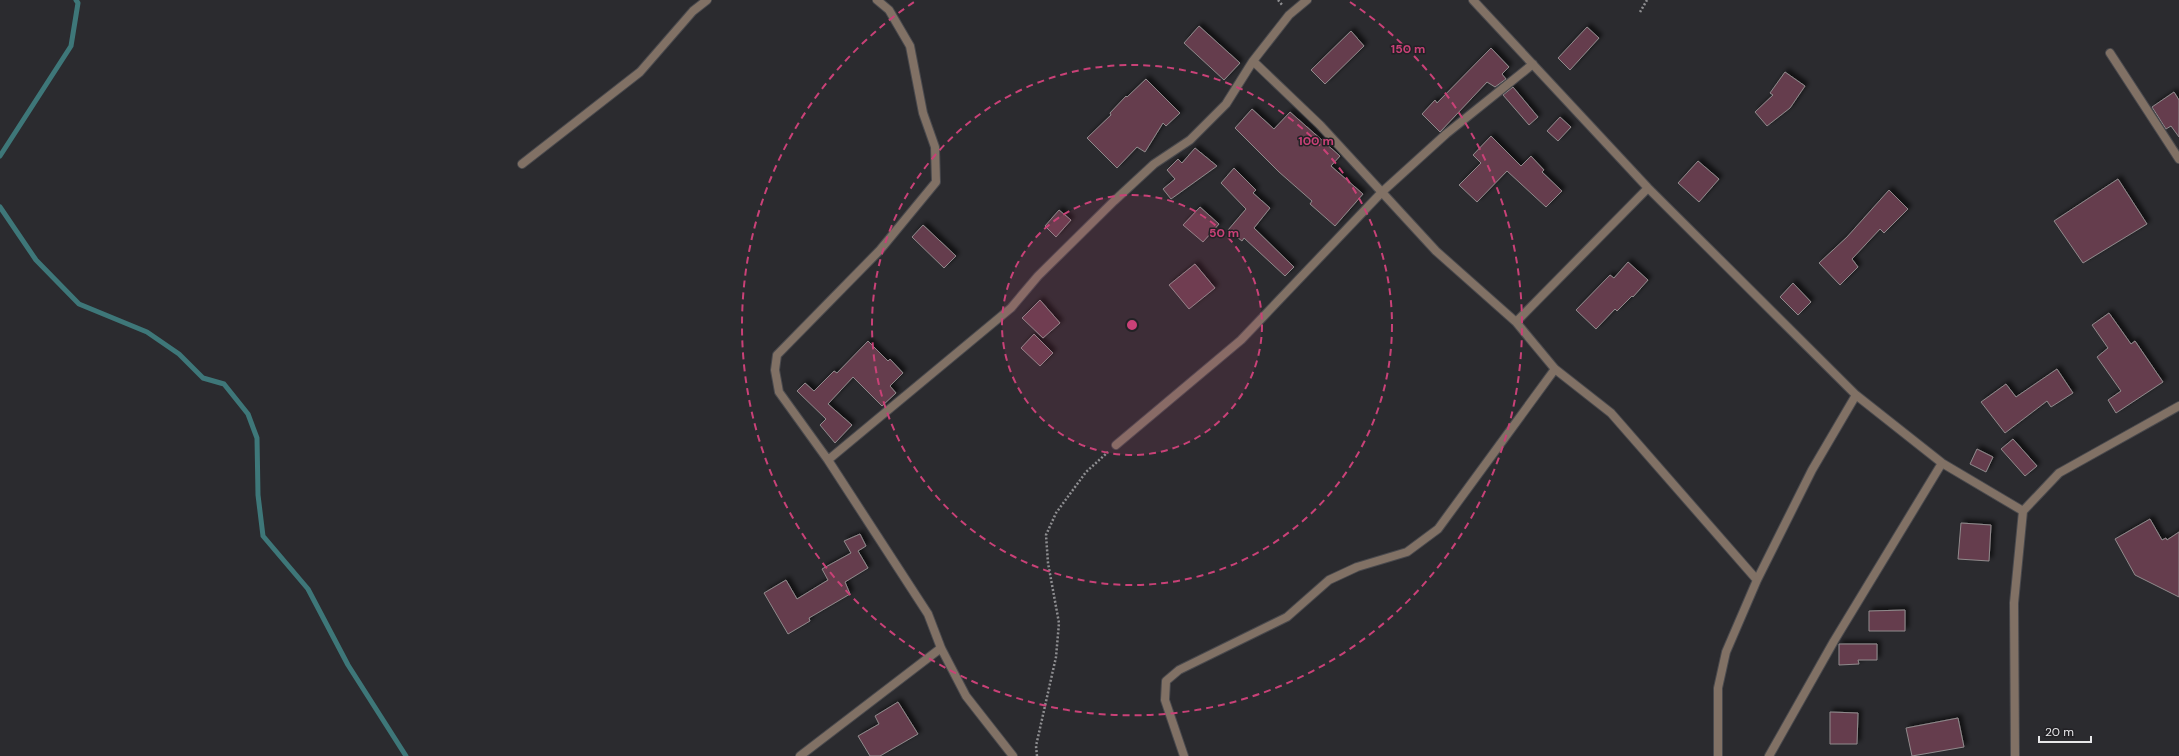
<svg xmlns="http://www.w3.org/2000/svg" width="2179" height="756" font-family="'DM Sans',sans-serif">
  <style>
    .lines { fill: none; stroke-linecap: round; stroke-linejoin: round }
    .stream { stroke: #3e7779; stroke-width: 5 }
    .building { fill: #653e4d; stroke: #908a8c; filter: url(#shadow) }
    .minor-casing { stroke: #49494d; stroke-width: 10 }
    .path { stroke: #8e8e91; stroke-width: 2.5; stroke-dasharray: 2 2; stroke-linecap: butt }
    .minor { stroke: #817165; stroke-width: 8 }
    .ring { fill: none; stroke: #c94177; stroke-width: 2; stroke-dasharray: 7 5 }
    .centre { fill: #c94177; stroke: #222125; stroke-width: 2 }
    .ring-label { font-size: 12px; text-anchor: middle; font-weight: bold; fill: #c94177; stroke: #222125; stroke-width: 3; stroke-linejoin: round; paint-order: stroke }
  </style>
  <defs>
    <filter id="shadow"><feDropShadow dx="3.5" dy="-3.5" stdDeviation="2" flood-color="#0009"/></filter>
  </defs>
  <rect width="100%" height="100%" fill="#2b2b2f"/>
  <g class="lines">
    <path class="stream" d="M0,156L71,46L78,3L76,0
      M0,207L36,260L79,304L147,332L179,354L203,378L224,384L248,414L257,438L258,495L263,536L308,589L348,665L406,756"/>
  </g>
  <path class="building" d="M1199,26L1240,63L1224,80L1184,43Z
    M1587,27L1599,38L1570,70L1558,58Z
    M1351,31L1364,46L1325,84L1311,70Z
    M1491,48L1509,67L1502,74L1506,79L1495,87L1487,82L1440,132L1422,114L1435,100L1437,103Z
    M1785,72L1805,86L1790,108L1767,126L1755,112L1773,95L1770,93Z
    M1146,79L1180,113L1166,126L1163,123L1145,152L1137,147L1117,168L1087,138L1111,115L1110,113L1126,96L1127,97Z
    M1513,87L1538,117L1529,125L1503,95Z
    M2174,92L2179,100V137L2171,126L2166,129L2152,107Z
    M1252,109L1274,129L1290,112L1340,156L1331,166L1363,194L1335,226L1310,204L1312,201L1279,172L1235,128Z
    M1560,117L1571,127L1558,141L1547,131Z
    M1491,136L1521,166L1531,156L1544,170L1542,172L1562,191L1546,207L1507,171L1477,202L1459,185L1481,163L1473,155Z
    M1195,148L1217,166L1171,199L1163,189L1175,179L1167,170L1178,159L1182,163Z
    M1698,161L1719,179L1699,202L1678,183Z
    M1234,168L1256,190L1253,193L1270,208L1254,228L1294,267L1285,276L1244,238L1242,241L1228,230L1246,209L1221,183Z
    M2118,179L2147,224L2083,263L2054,221Z
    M1889,190L1908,209L1884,233L1880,229L1852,259L1858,267L1840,285L1819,263L1847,237Z
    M1200,207L1219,224L1203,242L1183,225Z
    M1059,210L1071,220L1056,237L1045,226Z
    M923,225L956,256L944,268L912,237Z
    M1628,262L1648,280L1633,297L1632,296L1617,311L1615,309L1596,329L1576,310L1610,275L1614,278Z
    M1195,264L1215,288L1189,309L1169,285Z
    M1793,283L1811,302L1798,315L1780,297Z
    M1040,300L1060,323L1043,338L1022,318Z
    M2109,313L2131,344L2135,341L2163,382L2116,413L2108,400L2121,391L2097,357L2108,348L2092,325Z
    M1034,334L1053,353L1040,366L1021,348Z
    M868,341L888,361L890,359L903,373L890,386L896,393L882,406L853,377L828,404L852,425L835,443L820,425L826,419L797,391L805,383L814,391L834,371L837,373Z
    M2057,369L2073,393L2051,407L2047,401L2005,433L1981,402L2006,384L2016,397Z
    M2013,439L2037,466L2025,476L2001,449Z
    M1977,449L1993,457L1986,472L1970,464Z
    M2150,519L2162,540L2166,538L2167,540L2179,532V597L2135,575L2115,539Z
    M1961,523L1991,525L1989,561L1958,559Z
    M860,534L866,546L858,551L868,568L845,582L850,594L809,618L810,621L788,634L764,593L786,580L797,599L828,580L822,569L851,553L844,541Z
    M1905,610V631H1869V611Z
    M1839,644H1877V660H1858L1859,664L1839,665Z
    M898,702L918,734L880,756H870L858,736L879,724L875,716Z
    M1830,712L1858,713L1857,744H1830Z
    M1958,718L1964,747L1912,756L1906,728Z"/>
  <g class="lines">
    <defs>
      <path id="minor" d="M877,0L889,10L910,46L923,113L935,147L936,182L880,250L777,355L775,370L779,392L828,460L928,614L941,648L966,696L1013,756
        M1473,0L1648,188L1856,395L1942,463L2023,511
        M2110,53L2179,159
        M1253,61L1320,125L1436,251L1516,322L1555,369L1611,413L1757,580
        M522,164L640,72L693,11L707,0
        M1516,322L1648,188
        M1116,445L1241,340L1382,192L1446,134L1533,64
        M828,460L1011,308L1038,276L1114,201L1154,164L1190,140L1226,104L1253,61L1289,15L1307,0
        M800,756L941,648
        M1184,756L1165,700L1166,681L1179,670L1287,617L1329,580L1357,567L1407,552L1438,529L1555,369
        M1718,756V688L1726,652L1757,580L1812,470L1856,395
        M1769,756L1834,641L1942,463
        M2015,756L2014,603L2023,511L2059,473L2179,406"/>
    </defs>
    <use href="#minor" class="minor-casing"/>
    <path class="path" d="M1278,0L1283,6
      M1640,12L1647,0
      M1037,756L1036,746L1056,657L1059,623L1048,563L1046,535L1056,513L1086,472L1108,452"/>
    <use href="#minor" class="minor"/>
  </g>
  <circle cx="1132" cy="325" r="130" fill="#c94177" fill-opacity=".12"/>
  <g class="ring">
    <circle cx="1132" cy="325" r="130"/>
    <circle cx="1132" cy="325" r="260"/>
    <path d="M1350 2A390 390 0 1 1 914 2"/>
  </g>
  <circle cx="1132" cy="325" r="6" class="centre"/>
  <g class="ring-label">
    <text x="1408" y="53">150 m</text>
    <text x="1316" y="145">100 m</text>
    <text x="1224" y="237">50 m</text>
  </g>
  <path d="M2039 736v6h52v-6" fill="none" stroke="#e7e7e9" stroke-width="2"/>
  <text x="2045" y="736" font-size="12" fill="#e7e7e9" stroke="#222125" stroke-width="3" paint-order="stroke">20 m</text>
</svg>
